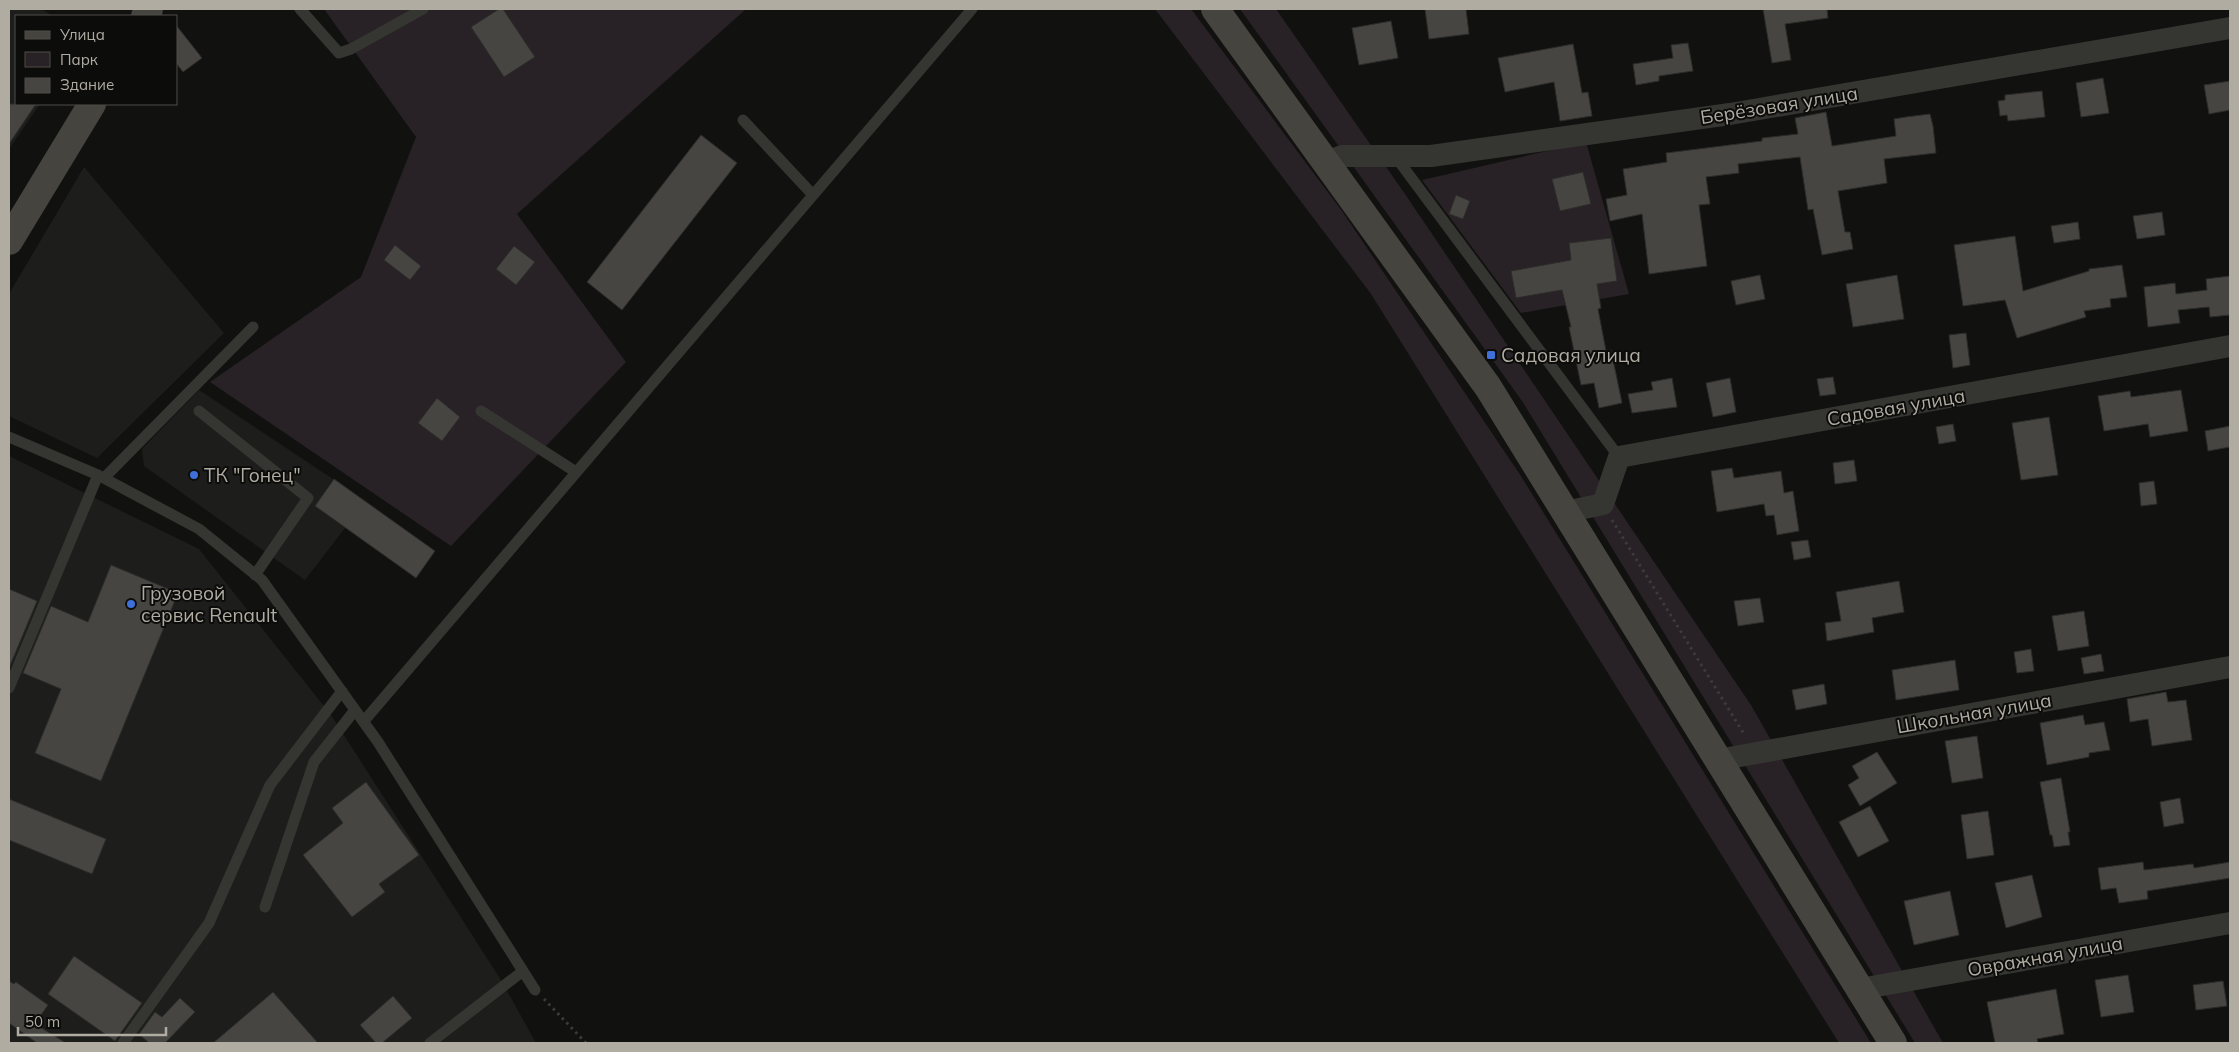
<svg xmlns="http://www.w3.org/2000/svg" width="2239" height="1052" font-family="Mulish,sans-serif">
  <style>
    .built { fill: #1d1e1c }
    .green { fill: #282126 }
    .building { fill: #464541; stroke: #2c2c2a }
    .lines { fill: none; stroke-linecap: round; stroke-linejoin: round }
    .path { stroke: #3c3b37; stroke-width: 3; stroke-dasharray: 2.5 4; stroke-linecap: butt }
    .lane { stroke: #353531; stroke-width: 11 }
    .street { stroke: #353531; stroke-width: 22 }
    .secondary { stroke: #45443f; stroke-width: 28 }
    .poi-dot { fill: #3f70da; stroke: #0c0c0b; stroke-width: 2 }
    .labels { text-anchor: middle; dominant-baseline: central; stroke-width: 4; stroke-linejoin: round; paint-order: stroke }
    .street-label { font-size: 19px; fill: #b0aca2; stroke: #0c0c0b }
    .poi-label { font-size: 19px; fill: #b0aca2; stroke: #0c0c0b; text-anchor: start }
  </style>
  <rect width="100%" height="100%" fill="#111110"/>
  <path class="built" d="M9,9H42L52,16H16V104H40L9,149Z
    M84,167L224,333L97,458L9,416V294Z
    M199,390L333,479L315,506L345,528L305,580L144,466L142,449Z
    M9,456L199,549L331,715L501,980L536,1043H9Z"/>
  <path class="green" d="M324,9H746L517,214L626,362L451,546L210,382L361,277L416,137Z
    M1155,9H1191L1342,211L1519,473L1871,1043H1839L1371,294Z
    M1240,9H1276L1405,194L1751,705L1943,1043H1915L1522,401Z
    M1586,142L1629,294L1521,313L1422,180Z"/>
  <path class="building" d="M499,9H503L535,57L504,77L471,27Z
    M1425,9H1466L1469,34L1429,39Z
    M1763,9H1827L1828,18L1785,24L1791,60L1772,63Z
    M1391,21L1398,58L1359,65L1352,28Z
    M176,25L202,58L183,72L176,63Z
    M1688,43L1693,71L1659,76V81L1636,85L1633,64L1673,58L1671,45Z
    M1573,44L1582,93L1588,92L1592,116L1560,121L1554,82L1505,92L1498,58Z
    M2103,78L2109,113L2081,117L2076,83Z
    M2230,81V110L2209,114L2204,85Z
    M2042,91L2045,117L2008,121L2007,115L2000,116L1998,101L2005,100V95Z
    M9,104H36L9,144Z
    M1826,112L1832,146L1896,136L1894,119L1906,117L1930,114L1933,126L1936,153L1884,159L1887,183L1838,191L1845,232H1850L1853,249L1822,255L1813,209L1808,210L1800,157L1738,164L1739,173L1706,177L1710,204L1699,205L1707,266L1649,274L1642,214L1610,221L1606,199L1627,195L1623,169L1667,162L1666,153L1762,141V138L1798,134L1795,118Z
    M701,135L737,163L622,310L587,282Z
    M1583,172L1591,204L1560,211L1552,179Z
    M1456,195L1470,201L1463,219L1449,214Z
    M2162,212L2165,235L2137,239L2133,216Z
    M2078,222L2080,239L2054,243L2051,226Z
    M2015,236L2023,291L2089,271V269L2122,265L2127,297L2110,299L2111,307L2084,311L2086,317L2017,338L2005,300L1963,306L1954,245Z
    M1611,238L1617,281L1597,284L1601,308L1598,309L1606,351L1611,350L1622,403L1599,408L1594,383L1581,385L1569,327H1571L1562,290L1516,298L1511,271L1571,260L1569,243Z
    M395,245L421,266L410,280L384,260Z
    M514,246L535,262L516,285L496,269Z
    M1760,275L1765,299L1736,305L1731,281Z
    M1897,275L1904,319L1853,327L1846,284Z
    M2230,276V315L2210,317L2209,307L2178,310L2180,323L2148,327L2144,287L2175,283L2176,294L2207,290L2206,279Z
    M1966,333L1970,365L1953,368L1949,335Z
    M1833,377L1836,394L1820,396L1817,379Z
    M1672,378L1677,407L1632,413L1628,394L1653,390L1651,382Z
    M1730,378L1736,412L1713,417L1706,383Z
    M2181,390L2188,431L2150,437L2148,424L2104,431L2098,396L2130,391L2131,397Z
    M437,398L460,417L442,441L418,423Z
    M2049,417L2058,475L2021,480L2012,423Z
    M1953,424L1956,441L1939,444L1936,427Z
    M2230,426V447L2208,451L2205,431Z
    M1854,460L1857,481L1835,484L1833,463Z
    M1732,468L1734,478L1781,471L1784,493L1793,491L1799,531L1777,535L1774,515L1766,516L1764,504L1717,512L1711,471Z
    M334,479L435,551L416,578L315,506Z
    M2154,481L2157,504L2141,506L2139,483Z
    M1808,540L1811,557L1794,560L1791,542Z
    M111,565L178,593L101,781L35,753L61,689L23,673L51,606L88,622Z
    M1899,581L1904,612L1872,618L1874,632L1827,641L1825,623L1841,621L1836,592Z
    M9,589L37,601L9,668Z
    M1760,598L1764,622L1738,626L1734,601Z
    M2084,611L2089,646L2058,651L2052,616Z
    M2031,649L2034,671L2017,673L2014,652Z
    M2101,654L2104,671L2084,674L2081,658Z
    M1955,660L1959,690L1896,700L1892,670Z
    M1824,684L1827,704L1796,710L1792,690Z
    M2166,692L2168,702L2186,700L2192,740L2152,746L2148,719L2130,722L2127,699Z
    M2083,715L2085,725L2104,722L2110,750L2089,753V757L2047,765L2040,723Z
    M1977,736L1983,778L1952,783L1945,741Z
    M1877,752L1897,783L1860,806L1848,785L1859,778L1852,766Z
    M2061,778L2070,832H2068L2070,845L2054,847L2052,835H2050L2040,782Z
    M366,782L419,855L379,884L385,892L352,917L303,855L343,823L332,808Z
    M2180,798L2184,823L2164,827L2160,802Z
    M9,799L106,839L92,874L9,840Z
    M1870,806L1889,841L1858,857L1839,822Z
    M1988,811L1994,855L1967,859L1961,815Z
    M2143,862L2144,870L2193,864L2194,868L2230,862V878L2147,891L2148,899L2119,903L2116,888L2101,890L2098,868Z
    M2032,875L2042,917L2006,928L1995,883Z
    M1950,891L1959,935L1914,945L1904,901Z
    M74,956L142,1003L115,1041L48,994Z
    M2128,975L2134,1012L2101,1017L2095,980Z
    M9,981L14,984L16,982L48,1005L35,1024L66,1043H37L9,1023Z
    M2223,981L2227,1006L2196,1010L2193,985Z
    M2056,989L2064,1034L2037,1039L2038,1043H1995L1987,1002Z
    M273,992L318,1043H213Z
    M393,996L412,1018L382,1043H376L360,1025Z
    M180,998L195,1012L165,1043H149L139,1034L155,1012L162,1017Z"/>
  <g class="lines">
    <path class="path" d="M1612,520L1744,734
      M544,999L586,1043"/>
    <path class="lane" d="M300,9L339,53L351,49L423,9
      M743,120L813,195
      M1395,156L1619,457
      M199,411L308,498L255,575
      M481,411L576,472
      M9,437L98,475L199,529L262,580L378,742L535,990
      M104,478L253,327
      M9,688L98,475
      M364,721L972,9
      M265,907L314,762L355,710
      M123,1043L209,923L270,785L342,691
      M430,1043L523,971"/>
    <path class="street" d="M1325,162L1342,156H1431L1730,114L2230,28
      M1565,512L1603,504L1619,457L2230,346
      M1718,760L2230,667
      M1860,989L2230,923"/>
    <path class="secondary" d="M1215,9L1488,387L1893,1043
      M145,16L149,9
      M9,241L92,104"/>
  </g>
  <g class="poi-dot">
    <rect x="1486" y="350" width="10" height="10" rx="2.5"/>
    <circle cx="194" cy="475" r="5"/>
    <circle cx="131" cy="604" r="5"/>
  </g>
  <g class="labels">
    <g class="street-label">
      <text transform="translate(1779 105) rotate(-9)">Берёзовая улица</text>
      <text transform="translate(1896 407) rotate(-10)">Садовая улица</text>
      <text transform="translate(1974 713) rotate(-10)">Школьная улица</text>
      <text transform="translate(2045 956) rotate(-10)">Овражная улица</text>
    </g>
    <g class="poi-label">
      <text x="1501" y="355">Садовая улица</text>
      <text x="204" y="475">ТК "Гонец"</text>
      <text x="141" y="593">Грузовой<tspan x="141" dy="22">сервис Renault</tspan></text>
    </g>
  </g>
  <rect width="2239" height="1052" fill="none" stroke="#b0aca2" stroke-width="20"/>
  <rect x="15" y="15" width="162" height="90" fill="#0c0c0b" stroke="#4e4c47"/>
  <rect x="25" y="31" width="25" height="8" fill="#45443f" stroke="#4e4c47"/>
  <text x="60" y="40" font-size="15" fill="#b0aca2">Улица</text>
  <rect x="25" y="52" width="25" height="15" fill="#282126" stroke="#4e4c47"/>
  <text x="60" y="65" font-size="15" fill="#b0aca2">Парк</text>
  <rect x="25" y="78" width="25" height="15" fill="#464541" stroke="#4e4c47"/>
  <text x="60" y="90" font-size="15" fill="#b0aca2">Здание</text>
  <path d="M18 1027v8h148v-8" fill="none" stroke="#b0aca2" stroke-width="2.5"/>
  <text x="25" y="1027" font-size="15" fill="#b0aca2" stroke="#0c0c0b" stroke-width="4" paint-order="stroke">50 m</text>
</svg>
